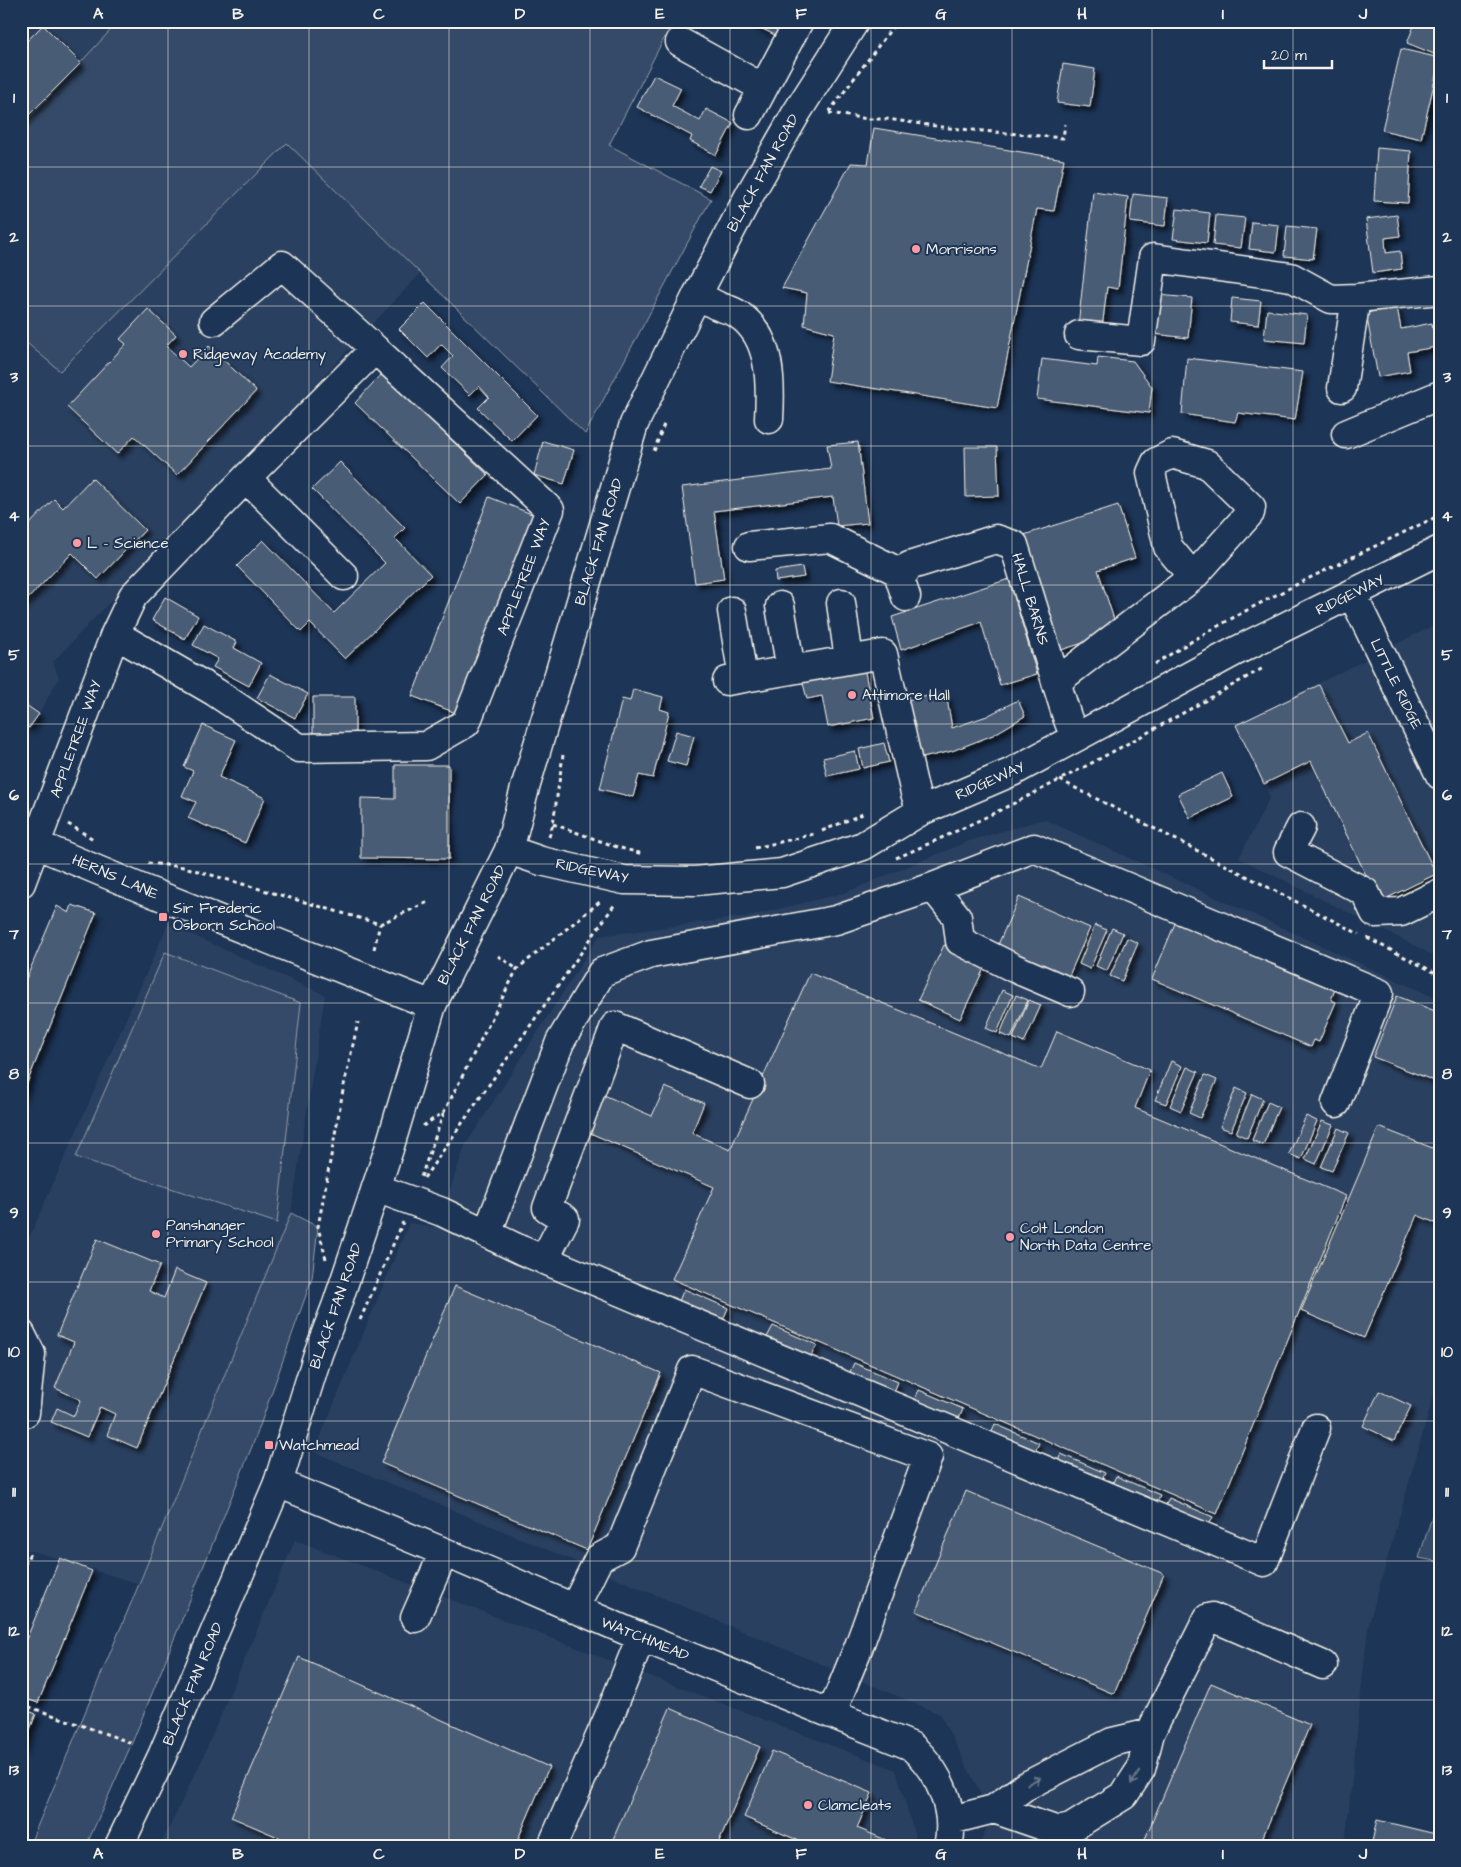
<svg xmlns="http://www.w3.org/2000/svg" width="1461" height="1867" font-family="'Architects Daughter',sans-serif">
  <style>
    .built { fill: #2a4060 }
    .green { fill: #354a67; stroke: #949ea8 }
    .building { fill: #485b74; stroke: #f4f1e8; filter: url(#shadow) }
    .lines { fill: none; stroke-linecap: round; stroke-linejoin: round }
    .minor-casing { stroke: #f4f1e8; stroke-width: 31 }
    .major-casing { stroke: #f4f1e8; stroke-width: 31 }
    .path { stroke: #f4f1e8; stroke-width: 3; stroke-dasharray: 4 4; stroke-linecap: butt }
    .minor { stroke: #1d3557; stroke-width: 28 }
    .major { stroke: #1d3557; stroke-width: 28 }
    .oneway { stroke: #68778a }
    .grid { fill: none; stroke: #f4f1e8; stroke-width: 1; stroke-opacity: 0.55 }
    .poi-dot { fill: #ff9aa2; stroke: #1d3557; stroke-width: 2 }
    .labels { text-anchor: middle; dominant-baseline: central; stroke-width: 4; stroke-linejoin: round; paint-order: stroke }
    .street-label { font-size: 15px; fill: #f4f1e8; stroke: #1d3557 }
    .poi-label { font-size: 15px; fill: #f4f1e8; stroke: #1d3557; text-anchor: start }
    .neatline { fill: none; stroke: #f4f1e8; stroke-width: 2 }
    .grid-label { font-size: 16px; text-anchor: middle; font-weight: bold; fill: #f4f1e8 }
  </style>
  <defs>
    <filter id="shadow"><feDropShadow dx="4.5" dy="4.5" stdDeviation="2.5" flood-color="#0009"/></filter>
  </defs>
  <rect width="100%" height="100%" fill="#1d3557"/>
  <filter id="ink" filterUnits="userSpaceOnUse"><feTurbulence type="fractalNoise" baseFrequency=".02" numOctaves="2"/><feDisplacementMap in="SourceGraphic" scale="10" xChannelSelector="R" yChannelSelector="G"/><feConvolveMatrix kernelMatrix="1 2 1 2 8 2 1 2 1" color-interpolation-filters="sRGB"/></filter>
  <g filter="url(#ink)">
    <path class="built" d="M21,21H673L609,145L711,199L585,434L420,274L53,662L59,678L21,745Z
      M1440,622V953L1435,956L1239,858L1270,797L1236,725Z
      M1044,819L1440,1000V1373L1368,1627L1345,1846H979L992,1816L940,1714L314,1452L409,1223L434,1227L442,1212L465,1146L599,936L750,916L844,893L969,841Z
      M168,924L325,995L291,1213L139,1584L40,1553L21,1549V1256Z
      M295,1540L896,1770L917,1843L916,1846H160L200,1764Z"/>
    <path class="green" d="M119,21H673L609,145L711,199L585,434L287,143L60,371L21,338V127Z
      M165,952L301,1003L277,1223L76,1157Z
      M291,1213L318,1227L312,1278L257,1434L132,1743L86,1846H29L139,1584Z
      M1440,1491V1562L1419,1558Z"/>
    <path class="building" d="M751,21H785L777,36L750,23Z
      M1416,21H1440L1439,56L1407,43Z
      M43,25L81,63L21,123V47Z
      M1401,49L1440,58L1421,139L1382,130Z
      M1063,64L1095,69L1090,107L1057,103Z
      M654,75L681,88L672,106L700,121L706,109L733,123L716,155L690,141L692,136L637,107Z
      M874,128L1064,159L1054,211L1037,209L997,408L827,381L834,333L804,325L807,293L782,288L851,163L868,164Z
      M1377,148L1411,151L1408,203L1374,201Z
      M710,166L721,171L710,191L699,186Z
      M1093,192L1128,197L1118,289L1107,287L1102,329L1078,326Z
      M1133,194L1168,198L1165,226L1130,222Z
      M1177,209L1210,213L1207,243L1173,239Z
      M1216,215L1245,218L1241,248L1213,245Z
      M1397,215L1400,236L1385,238L1386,253L1400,251L1402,269L1373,273L1366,219Z
      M1252,222L1279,225L1276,252L1249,249Z
      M1287,226L1317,229L1313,259L1284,256Z
      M1157,295L1192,298L1188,338L1154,334Z
      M1232,298L1261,301L1258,325L1230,322Z
      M425,303L537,415L512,441L478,408L489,397L479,386L470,395L442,368L453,356L441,344L428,358L399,329Z
      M1397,307L1401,329L1432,323L1436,347L1407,352L1410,371L1378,377L1366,313Z
      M148,309L176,335L166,346L189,367L209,346L256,391L177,475L134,436L117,454L67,407L126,344L120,339Z
      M1267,310L1307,315L1304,343L1264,339Z
      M1098,357L1133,361L1152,387L1149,413L1037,399L1042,359L1097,366Z
      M1187,358L1303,372L1295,420L1238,413L1235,422L1182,414Z
      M382,373L488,475L460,504L355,403Z
      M543,441L574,450L564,484L534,475Z
      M858,442L868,523L837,526L833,497L714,511L724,579L695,583L682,487L831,469L827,445Z
      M965,447H997L999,496L966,497Z
      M340,462L405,528L395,538L431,575L345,659L310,623L301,632L237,566L263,540L334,613L385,563L312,489Z
      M92,478L145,530L98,579L72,553L21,606V533L54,499L63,508Z
      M489,497L534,515L456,713L412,696Z
      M1118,505L1135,558L1098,570L1118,632L1061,650L1024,535Z
      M802,567L804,577L776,581L775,571Z
      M1009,579L1037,674L1000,685L981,622L901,650L892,617Z
      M165,597L198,616L185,639L152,620Z
      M204,624L237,642L234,648L261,663L249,686L213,667L218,659L193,645Z
      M864,667L874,718L828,727L822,696L807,699L802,679Z
      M270,674L308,694L295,718L257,698Z
      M1319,685L1348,743L1368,733L1436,874L1379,902L1311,761L1264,784L1236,725Z
      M633,689L663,697L660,709L669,712L653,778L639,775L633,797L600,789L622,699L630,701Z
      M946,693L952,728L987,716L1018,700L1025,716L993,735L952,751L918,759L906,700Z
      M313,697H355V733H313Z
      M26,705L39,714L29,728L21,723V712Z
      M203,725L236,740L219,777L265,798L245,843L188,818L196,802L182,796L193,771L184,767Z
      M676,731L694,736L686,766L667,761Z
      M884,743L889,762L863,768L859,749Z
      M855,751L859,769L827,776L823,758Z
      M395,765H449V859L361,858V798L395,799Z
      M1222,773L1233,797L1190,818L1178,794Z
      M1019,897L1090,928L1068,978L997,947Z
      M72,905L96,913L21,1098V991L57,906L69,913Z
      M1176,921L1335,989L1331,1000L1336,1002L1319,1042L1314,1040L1311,1047L1152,979Z
      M1095,925L1107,930L1090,969L1079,964Z
      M1112,928L1123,933L1107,971L1096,966Z
      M1127,938L1138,943L1122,981L1110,976Z
      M944,945L986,964L960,1019L918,1000Z
      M810,973L1041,1069L1057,1031L1150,1070L1135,1108L1346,1196L1217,1514L672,1279L714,1187L581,1129L597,1092L652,1116L665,1087L704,1103L692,1133L730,1150Z
      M1002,990L1013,995L997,1033L986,1028Z
      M1016,995L1028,1000L1011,1038L1000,1034Z
      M1397,996L1440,1013V1083L1373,1057Z
      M1029,1000L1041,1005L1024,1043L1013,1038Z
      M1171,1061L1182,1066L1166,1104L1155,1100Z
      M1187,1067L1198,1072L1181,1111L1170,1106Z
      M1205,1075L1217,1080L1200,1118L1189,1113Z
      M1236,1088L1247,1093L1231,1131L1220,1127Z
      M1252,1094L1263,1099L1247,1138L1236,1133Z
      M1268,1102L1279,1107L1263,1145L1252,1140Z
      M1306,1116L1317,1121L1301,1159L1289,1154Z
      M1322,1121L1333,1125L1316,1164L1305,1159Z
      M1379,1127L1440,1151V1225L1417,1215L1364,1338L1301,1311Z
      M1338,1128L1349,1133L1332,1171L1321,1167Z
      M97,1239L160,1265L149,1291L164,1298L175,1270L206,1283L137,1448L107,1435L115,1414L100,1407L87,1437L51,1422L57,1408L74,1416L81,1400L55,1388L74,1342L57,1335Z
      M455,1286L661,1373L587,1550L381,1463Z
      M684,1289L728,1308L723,1320L679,1301Z
      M773,1326L817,1345L811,1356L767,1337Z
      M854,1363L898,1382L893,1394L849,1374Z
      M919,1390L963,1409L958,1421L914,1401Z
      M1379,1391L1411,1406L1394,1441L1363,1426Z
      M995,1424L1039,1443L1034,1454L990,1435Z
      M1061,1454L1105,1473L1100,1484L1056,1465Z
      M1116,1476L1160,1495L1155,1507L1111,1487Z
      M966,1491L1164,1574L1114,1694L916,1611Z
      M1169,1498L1213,1517L1208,1528L1164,1509Z
      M60,1558L92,1571L38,1703L21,1697V1652Z
      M299,1657L549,1767L515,1846H299L231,1817Z
      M1211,1683L1310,1725L1259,1846H1142Z
      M21,1708L36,1714L21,1752Z
      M670,1708L760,1747L717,1846H610Z
      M772,1751L872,1793L857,1828L886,1840L883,1846H811L744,1817Z
      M1377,1820L1440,1835V1846H1371Z"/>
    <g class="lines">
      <defs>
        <path id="minor" d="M680,42L763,88
          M749,115L799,21
          M697,295C704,298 711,303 718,306C725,309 733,310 739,315C772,337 771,384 769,419
          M214,321L282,265L375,349
          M1079,335L1141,341L1153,258L1291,277L1331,299L1356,298L1440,290
          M1342,388L1356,298
          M1346,434L1440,395
          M246,478L344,576
          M749,546L830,538L903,574
          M1352,594L1440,775
          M906,597L900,579L909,566L996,539L1014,545L1067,717L1075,738
          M841,603L849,659
          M780,606L791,670
          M732,611L743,678
          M727,681L883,654L915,793L921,811
          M1056,682L1193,577L1250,513L1251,507L1207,464L1172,454L1156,462L1151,473L1168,547L1193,577
          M1301,827L1288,852L1365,892L1375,913L1401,912L1440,893
          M21,838L138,887L432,1005
          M509,850L541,861L624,880L695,881L782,873L863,846L921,811L1012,772L1234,652L1440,550
          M21,883L115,634L133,596L246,478L375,349L550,510L466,723L426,746L299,748L215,692L115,634
          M933,887L957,917L960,941L1014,968L1070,992
          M376,1188L442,1212L521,1250L1264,1562L1316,1428
          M487,1234L560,1042L602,972L651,954L836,920L933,887L1034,848L1379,993L1336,1103
          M544,1260L565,1219L547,1208L615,1026L750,1084
          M21,1334L31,1354L25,1413
          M278,1483L444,1552L641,1637L911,1746C938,1770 957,1809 948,1846
          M574,1609L599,1558L620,1547L692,1370L928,1457L859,1646L831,1714
          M415,1618L444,1552
          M994,1809L1058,1831L1071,1828L1124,1795L1141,1769L1150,1733L1208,1618L1212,1617L1323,1665
          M951,1820L994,1809L1024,1787L1112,1742L1150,1733
          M552,1846L613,1707L641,1637"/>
        <path id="major" d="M119,1846L162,1756L278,1483L318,1354L337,1304L389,1149L432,1005L509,850L525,788L634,424L697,295L750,194L797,112L855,21"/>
      </defs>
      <use href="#minor" class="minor-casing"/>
      <use href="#major" class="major-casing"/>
      <path class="path" d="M829,112L897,21
        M829,113L868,119H887L949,128L1063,138L1065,124
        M654,451L664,424
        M1155,664C1245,606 1343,562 1440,515
        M1060,780L1359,934
        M68,824L95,840
        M553,824L617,847L643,854
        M822,831L865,813
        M549,837L553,824L563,755
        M755,848L814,834
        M896,858C1023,804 1144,735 1265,667
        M148,863L184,867L380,924L428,902
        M1367,938L1440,975
        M374,949L380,924
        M498,956L517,969
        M423,1126L444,1112L517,969L602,900
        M421,1177L444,1112
        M424,1178L615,904
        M326,1259L318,1227L344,1085L358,1022
        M360,1320L403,1222
        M21,1572L31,1551
        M21,1704L132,1743"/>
      <use href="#minor" class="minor"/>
      <use href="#major" class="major"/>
    </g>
    <defs><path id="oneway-shaft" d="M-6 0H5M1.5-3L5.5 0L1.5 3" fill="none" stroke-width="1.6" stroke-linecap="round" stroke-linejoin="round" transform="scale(1.25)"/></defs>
    <g class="oneway">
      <use href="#oneway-shaft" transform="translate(1135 1778) rotate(123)"/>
      <use href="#oneway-shaft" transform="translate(1034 1781) rotate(-27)"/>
    </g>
  </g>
  <path class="grid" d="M168,21V1846M309,21V1846M449,21V1846M590,21V1846M730,21V1846M871,21V1846M1012,21V1846M1152,21V1846M1293,21V1846M21,167H1440M21,306H1440M21,446H1440M21,585H1440M21,724H1440M21,864H1440M21,1003H1440M21,1143H1440M21,1282H1440M21,1421H1440M21,1561H1440M21,1700H1440"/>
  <g class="poi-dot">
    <circle cx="916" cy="249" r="5"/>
    <circle cx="183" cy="354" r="5"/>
    <circle cx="77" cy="543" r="5"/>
    <circle cx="852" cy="695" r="5"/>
    <rect x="158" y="912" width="10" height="10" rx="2.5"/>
    <circle cx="156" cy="1234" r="5"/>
    <circle cx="1010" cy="1237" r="5"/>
    <rect x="264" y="1440" width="10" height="10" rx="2.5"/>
    <circle cx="808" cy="1805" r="5"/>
  </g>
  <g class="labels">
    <g class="street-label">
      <text transform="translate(763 173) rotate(-61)">BLACK FAN ROAD</text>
      <text transform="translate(599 542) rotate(-73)">BLACK FAN ROAD</text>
      <text transform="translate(524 577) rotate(-69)">APPLETREE WAY</text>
      <text transform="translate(1350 595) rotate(-26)">RIDGEWAY</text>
      <text transform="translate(1030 599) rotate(73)">HALL BARNS</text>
      <text transform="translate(1396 684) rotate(64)">LITTLE RIDGE</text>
      <text transform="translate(76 739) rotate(-70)">APPLETREE WAY</text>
      <text transform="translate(990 781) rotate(-24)">RIDGEWAY</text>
      <text transform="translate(592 871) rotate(12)">RIDGEWAY</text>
      <text transform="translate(115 877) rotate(23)">HERNS LANE</text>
      <text transform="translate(472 925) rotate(-63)">BLACK FAN ROAD</text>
      <text transform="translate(336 1306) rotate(-71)">BLACK FAN ROAD</text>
      <text transform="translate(645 1639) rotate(22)">WATCHMEAD</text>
      <text transform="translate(193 1684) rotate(-67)">BLACK FAN ROAD</text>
    </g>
    <g class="poi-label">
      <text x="926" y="249">Morrisons</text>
      <text x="193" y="354">Ridgeway Academy</text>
      <text x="87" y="543">L - Science</text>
      <text x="862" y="695">Attimore Hall</text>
      <text x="173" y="908">Sir Frederic<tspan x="173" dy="17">Osborn School</tspan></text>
      <text x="166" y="1225">Panshanger<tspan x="166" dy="17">Primary School</tspan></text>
      <text x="1020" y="1228">Colt London<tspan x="1020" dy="17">North Data Centre</tspan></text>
      <text x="279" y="1445">Watchmead</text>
      <text x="818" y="1805">Clamcleats</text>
    </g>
  </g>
  <rect width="1461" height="1867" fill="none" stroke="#1d3557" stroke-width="55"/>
  <path d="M1264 60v8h68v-8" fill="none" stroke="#f4f1e8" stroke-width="2.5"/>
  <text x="1271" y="60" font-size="15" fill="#f4f1e8" stroke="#1d3557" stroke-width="4" paint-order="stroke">20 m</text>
  <rect x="28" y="28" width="1406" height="1812" class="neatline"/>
  <g class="grid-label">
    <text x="98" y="19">A</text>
    <text x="238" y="19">B</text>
    <text x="379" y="19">C</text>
    <text x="520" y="19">D</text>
    <text x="660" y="19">E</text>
    <text x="801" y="19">F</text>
    <text x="941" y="19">G</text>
    <text x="1082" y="19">H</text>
    <text x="1223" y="19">I</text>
    <text x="1363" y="19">J</text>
    <text x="14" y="103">1</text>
    <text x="1447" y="103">1</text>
    <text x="14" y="242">2</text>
    <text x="1447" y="242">2</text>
    <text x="14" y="382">3</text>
    <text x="1447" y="382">3</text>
    <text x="14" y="521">4</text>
    <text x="1447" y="521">4</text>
    <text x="14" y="660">5</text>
    <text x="1447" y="660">5</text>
    <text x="14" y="800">6</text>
    <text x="1447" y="800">6</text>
    <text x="14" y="939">7</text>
    <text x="1447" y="939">7</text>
    <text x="14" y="1079">8</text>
    <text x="1447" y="1079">8</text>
    <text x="14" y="1218">9</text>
    <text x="1447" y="1218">9</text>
    <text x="14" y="1357">10</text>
    <text x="1447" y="1357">10</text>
    <text x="14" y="1497">11</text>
    <text x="1447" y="1497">11</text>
    <text x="14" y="1636">12</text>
    <text x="1447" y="1636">12</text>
    <text x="14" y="1775">13</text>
    <text x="1447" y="1775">13</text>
    <text x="98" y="1859">A</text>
    <text x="238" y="1859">B</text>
    <text x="379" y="1859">C</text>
    <text x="520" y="1859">D</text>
    <text x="660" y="1859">E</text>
    <text x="801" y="1859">F</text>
    <text x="941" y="1859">G</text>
    <text x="1082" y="1859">H</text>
    <text x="1223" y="1859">I</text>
    <text x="1363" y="1859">J</text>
  </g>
</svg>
